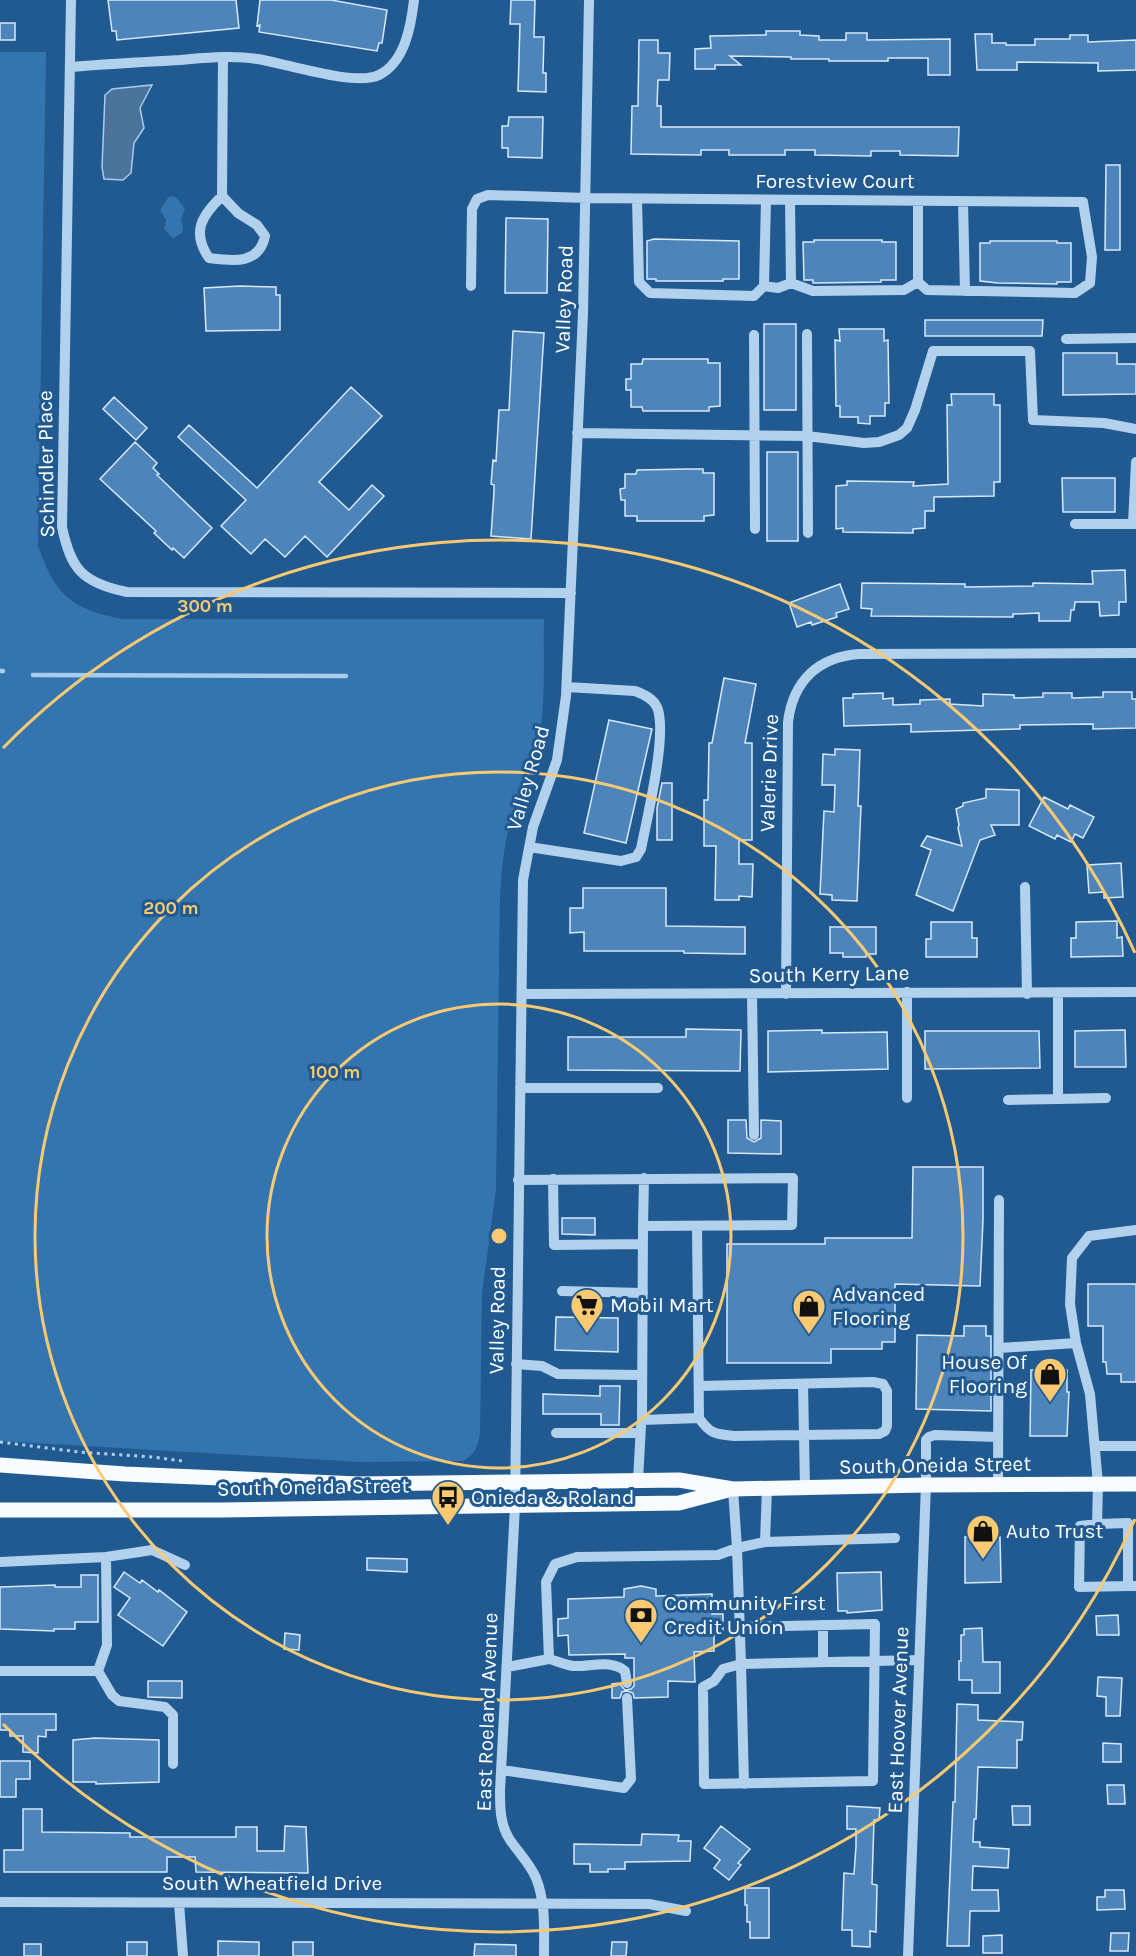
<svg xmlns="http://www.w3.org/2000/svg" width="1136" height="1956" font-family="Karla,sans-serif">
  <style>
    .green { fill: #3474af }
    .water { fill: #4c739a; stroke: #a6ccee; stroke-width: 1.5 }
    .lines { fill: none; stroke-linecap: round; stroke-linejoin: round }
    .stream { stroke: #a6ccee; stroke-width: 4.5 }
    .building { fill: #4d85ba; stroke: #d7e9f9; stroke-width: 1.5 }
    .path { stroke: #b2d1ed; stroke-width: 3; stroke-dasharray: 3 4.5; stroke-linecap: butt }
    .minor { stroke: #b2d1ed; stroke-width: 10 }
    .major { stroke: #f8fbff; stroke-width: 15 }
    .ring { fill: none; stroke: #faca73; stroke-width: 3 }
    .labels { text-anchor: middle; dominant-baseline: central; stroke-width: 6; stroke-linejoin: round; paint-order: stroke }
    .street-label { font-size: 21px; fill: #fff; stroke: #215a91 }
    .poi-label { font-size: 21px; fill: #fff; stroke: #215a91; text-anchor: start }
    .centre { fill: #faca73; stroke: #215a91; stroke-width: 3 }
    .ring-label { font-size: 18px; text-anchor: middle; font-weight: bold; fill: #faca73; stroke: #215a91; stroke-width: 6; stroke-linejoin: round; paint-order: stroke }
  </style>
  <rect width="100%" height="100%" fill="#215a91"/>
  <path class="green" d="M0,52H46L38,546C56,596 70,608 122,619H544C543,658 546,702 539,739C532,773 516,803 507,836C503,855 501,876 500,896L496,1189L482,1294L480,1433C478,1447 475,1454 463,1461L361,1462L0,1441Z
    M170,196L176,197L185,209L181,219L183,228L182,233L173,238L164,229L166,220L160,210L167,199Z"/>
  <path class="water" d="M152,85L140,108L144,128L134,143L131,173L123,180L104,179L102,167L105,95L112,89Z"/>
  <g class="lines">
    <path class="stream" d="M0,671H3
      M33,675L346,676"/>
  </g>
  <path class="building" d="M108,0H236L239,28L117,40L116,31H112Z
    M260,0H331L387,10L382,43H379L377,51L259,32L260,25L257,26Z
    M511,0H535L534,37H544L543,73H546V92L518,91L520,24H510Z
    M0,23H15V40H0Z
    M766,31H800V35L819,36V40H846V33H867V40L950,39V75H928V58H888V61H829V59H791V57L730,56L741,65H715V69H695V49L711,48L710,36L766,35Z
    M975,34H992V43H1006V45H1035V39H1070V35H1088V42L1136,40V70L1098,71V63L1017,62V70H977Z
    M639,40H658V53H670L669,80H658L657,106H661V127H959L958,156L900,155V151H871V156L815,155V150H785V155H729V150H701V155L631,154L632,106H638Z
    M509,117H543L542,158L508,157V148H502V126H508Z
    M1106,165H1120V250H1105Z
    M506,218L548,219L547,293H505Z
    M654,239L739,241V279H723V281H656V279H647V241Z
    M814,240H882V242H896V280H881V282L813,283V280H804L803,242H814Z
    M990,241H1057V243H1071V282H1057V284L998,283L980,281V243H990Z
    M240,286L276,287V295H280V330L206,331L204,288Z
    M925,320H1043L1042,336H925Z
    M764,324H796V410H764Z
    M839,329H884V341L888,340L889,403H885V416H870V424L858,423V417H840V406H836L835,340L840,341Z
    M513,331L544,333L531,539L491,536L494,492V485L491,484L493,460L496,461L499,410H509Z
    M1063,353H1117V364H1136V394L1063,395Z
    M643,359H708V363H720V406L709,407V411H643L642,407H631V390H626V379H631V364H642Z
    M351,387L382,416L319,482L349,510L372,485L384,496L327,557L305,536L285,557L265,539L251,554L221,526L246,500L178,437L189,425L257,488Z
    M951,394H994V405H1000V482H994V496L934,497V511H925V528L913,529V533L843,532V528L836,529V486L847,485V481L914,482L913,486L948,484L947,405H952Z
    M114,397L147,428L136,440L103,409Z
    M135,442L157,463L153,468L159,474L157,475L212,528L184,558L173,548L172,550L154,533L156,531L100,479Z
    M767,452H798V541H767Z
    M688,469H703V473H714V515L704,516V521H637V516H625V500H621L620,489L625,488V474H636L637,470Z
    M1062,478H1115V512H1063Z
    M1125,570L1126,602H1119V615L1100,616L1099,602H1075L1074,610H1071L1070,621H1039V613L1013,614V617L871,616L872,609L861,608L862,583L965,584V587L1033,586V583L1093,584L1092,571Z
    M840,584L849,609L836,613L837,617L812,625L811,622L797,627L789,603Z
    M724,678L756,684L745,743H752V840H739V864H753L752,897L739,896V900H715L716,846H704V800H708L709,743H712Z
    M1103,692H1132V699H1136V728L1093,729V724L1020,725V729L911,732V724L844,726L843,698H853V694L883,693V699L893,698V705L920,704V700L950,699V704L983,706V694L1014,695V698L1043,697V693H1072V698L1103,697Z
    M609,720L652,729L626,843L584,833Z
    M835,749L860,750L858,806H861L857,901L832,900V895L820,894L824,811L834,812L835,785H822L823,754L835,755Z
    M662,783H672V840H657V808Z
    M986,789L1019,790V825H991L995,835L980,840L953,911L916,895L931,850L921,846L927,836L962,846L958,828L959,825L956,809L963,806V803L986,798Z
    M1044,797L1068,809L1070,805L1094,817L1083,838L1075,834L1071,842L1057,835L1055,839L1029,826Z
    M1121,863L1123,897L1104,898V892L1089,893L1087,865Z
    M583,888H666V926L745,927V954L684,953V951H584V932L570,933V908H583Z
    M1117,921V938L1122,937L1123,956L1071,957V938H1076V922Z
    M931,922H972V938H977V957H926V939H931Z
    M830,927H876V954H866V957H843V953H830Z
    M686,1029L741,1030L740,1071L568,1070V1037H686Z
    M822,1030V1033L887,1032L888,1069L768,1072V1031Z
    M1125,1030L1126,1067H1075V1031Z
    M925,1031H1039L1040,1068L925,1069Z
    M728,1120H746L747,1138L754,1142L761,1138V1120L781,1121V1154L728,1153Z
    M913,1167H983V1220L980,1286L895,1284V1342H882V1349H831V1363H727V1244H825V1238H912Z
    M562,1218H595V1235L562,1234Z
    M1088,1284H1136V1382H1121V1374H1107L1106,1362H1103V1326H1088Z
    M556,1317L618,1318V1352L555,1350Z
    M964,1326H986V1336H991V1411L916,1409L917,1335L964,1336Z
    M1031,1370H1067V1392H1069L1067,1436H1030Z
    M600,1386H620L619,1425H601V1414H543V1394L600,1396Z
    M965,1537H1000L1001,1582L965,1583Z
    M367,1558L407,1559V1572L367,1570Z
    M124,1572L140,1583L142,1580L158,1592L159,1590L187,1612L163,1646L118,1615L130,1598L114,1587Z
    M881,1572L882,1610L847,1613V1611H838L837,1573Z
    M81,1575H98V1622H75V1629H54V1631L0,1629V1587L55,1585V1587H81Z
    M641,1586L656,1589V1596L712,1594V1614H723V1631H714V1651L694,1652L695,1682L668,1681V1697L634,1698L633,1693L627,1691L622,1692L620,1698H612V1684L619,1683L625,1690L631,1689L634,1686V1658H625V1654L569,1655L568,1635L558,1636V1619L568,1618V1599L624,1597V1589Z
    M1118,1615L1119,1635H1097L1096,1616Z
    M982,1628L983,1662H1000V1693H972V1680H959V1661H961V1635H964V1629Z
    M285,1633L300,1635L299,1650L284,1649Z
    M1098,1677L1122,1678L1120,1716H1106V1697L1097,1696Z
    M148,1681H182V1698L148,1697Z
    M957,1704L978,1705V1720L1023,1722L1022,1740H1017V1768L978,1767L976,1819H974L973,1842H980V1847L1009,1849L1008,1868L973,1866L972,1890H998L999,1911H970L969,1946H947L953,1802H955Z
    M0,1714H56V1730H46V1737L38,1736V1753L23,1752V1736H10V1730H0Z
    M95,1738L159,1740V1782L96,1784V1782H73V1740Z
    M1103,1743L1121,1744V1762H1103Z
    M0,1761H30V1779H16V1797H0Z
    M1107,1785H1124L1125,1804H1108Z
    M847,1806L880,1808L879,1820H874L872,1884L877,1885L876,1932L870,1931V1947L852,1946V1930H842L844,1873L854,1874L856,1846V1829H847Z
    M1012,1806H1030V1825H1013Z
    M23,1809H42V1832L130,1833V1837H236V1827H257V1851H284L285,1826L306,1827L308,1873L196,1872L195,1857H167V1872H4V1850H23Z
    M721,1826L750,1849L738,1863L741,1865L729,1880L714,1868L720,1860L704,1848Z
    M642,1834L679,1835L678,1841H691L690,1861L625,1862V1869H608V1872H590V1864H574V1844L641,1845Z
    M745,1888H769V1938H750V1922H747V1905H745Z
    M1105,1890H1124L1125,1909L1097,1910V1897H1105Z
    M1111,1933H1129L1128,1951H1110Z
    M1002,1935V1953H983V1936Z
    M218,1941L259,1942V1956H218Z
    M127,1942H147V1956H127Z
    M293,1942H313V1956H293Z
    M612,1942H627L626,1956H611Z
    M24,1944H41V1956H24Z
    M475,1944L516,1945V1956H474Z"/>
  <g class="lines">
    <path class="path" d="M0,1442L79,1452L152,1457L183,1461"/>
    <path class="minor" d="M71,0L62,527C71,570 83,583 127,592L571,593
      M70,67C107,64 143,62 180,60C205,58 232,55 257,59C285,63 355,87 379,75C405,62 411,26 414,0
      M222,196L238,213L257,225L265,236C259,265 233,261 209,258C191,232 202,215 222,196L223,57
      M637,199L639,282L650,293L754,296L764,286L766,200
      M963,201L965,291
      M791,283L813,291L904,290L918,282V201
      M471,286L472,209L477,199L488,195L587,198L1083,202L1092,257L1090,283L1075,293L927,290L918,282
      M764,286L778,288L791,283L790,200
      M807,334L808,533
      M754,335L755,529
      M1066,339L1136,338
      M577,433L807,436L864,443L879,442L899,435L907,428L915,410L933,351H1030L1033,420L1104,423L1136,429
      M1075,524H1136
      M1133,524L1136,462
      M529,847L621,861L636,857L641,849C647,818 668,733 657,707C653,698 643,694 635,691L567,687
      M1025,887L1027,994
      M907,992V1098
      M522,994L1136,992
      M752,994L754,1135
      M786,994L788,722C793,681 818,657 859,654L1136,653
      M1058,994V1099L1106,1098
      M520,1088H658
      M1008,1100L1058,1099
      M553,1179L554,1245L643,1244
      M518,1180L793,1178L792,1225L643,1226L642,1420L699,1418L697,1226
      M643,1226L644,1178
      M1136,1230L1089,1236L1072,1258L1070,1304L1076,1343L1090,1394L1098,1484L1097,1524L1128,1523V1586H1136
      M562,1291L643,1293
      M1000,1348L1076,1343
      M516,1364L542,1366L558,1374L642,1375
      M803,1384L805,1487
      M699,1386L873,1382L883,1384L887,1391V1426L885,1431L879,1434L734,1436C715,1434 710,1434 699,1418
      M556,1433H640
      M1096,1446H1136
      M638,1480L641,1426
      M998,1485L999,1200
      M767,1488L765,1542L737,1548L741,1664L919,1660
      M1097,1524L1080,1526L1079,1587L1128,1586
      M765,1542L895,1538
      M106,1557L152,1550L185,1565
      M0,1562L106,1557L107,1645L98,1671L112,1695L119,1701L165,1707L173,1715V1764
      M823,1625V1661
      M739,1627L875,1624L873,1781L704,1784L703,1687L714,1681L723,1669L741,1664L744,1784
      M549,1659C557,1661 565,1665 573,1666C590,1667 611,1659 625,1671L627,1683
      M507,1667L549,1659L546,1582L555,1564L577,1557L718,1555L737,1548L733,1489
      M0,1671H98
      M502,1770L624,1788L631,1779L627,1698
      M0,1902L649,1904L686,1911
      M179,1903L183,1956
      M544,1956C544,1930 546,1903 536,1878C530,1864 519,1853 510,1840C500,1825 500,1808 500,1791L515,1506L523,880L533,827L557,760L566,696L583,313L589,0
      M908,1956L926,1485V1440L929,1437L935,1435L998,1437"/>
    <path class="major" d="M0,1465L125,1474L359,1484L679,1480L733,1489L926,1485L1136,1484
      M0,1510H221L679,1503L728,1490"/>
  </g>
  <g class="ring">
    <circle cx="499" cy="1236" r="232"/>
    <circle cx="499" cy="1236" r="464"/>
    <path d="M1135 1519A696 696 0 0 1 3 1724M3 748A696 696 0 0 1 1135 953"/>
  </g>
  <defs>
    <symbol id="supermarket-pin" viewBox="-11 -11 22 30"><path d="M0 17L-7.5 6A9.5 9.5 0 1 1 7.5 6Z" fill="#faca73" stroke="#215a91"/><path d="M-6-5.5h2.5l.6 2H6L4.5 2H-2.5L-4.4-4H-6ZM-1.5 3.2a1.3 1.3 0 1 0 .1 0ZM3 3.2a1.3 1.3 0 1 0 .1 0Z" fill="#111"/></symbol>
    <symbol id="shop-pin" viewBox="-11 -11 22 30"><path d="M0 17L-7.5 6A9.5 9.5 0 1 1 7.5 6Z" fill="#faca73" stroke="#215a91"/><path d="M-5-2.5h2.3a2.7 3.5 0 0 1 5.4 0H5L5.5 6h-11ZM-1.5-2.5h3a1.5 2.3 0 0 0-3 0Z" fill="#111"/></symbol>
    <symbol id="bus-pin" viewBox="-11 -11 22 30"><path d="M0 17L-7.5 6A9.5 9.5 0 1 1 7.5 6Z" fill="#faca73" stroke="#215a91"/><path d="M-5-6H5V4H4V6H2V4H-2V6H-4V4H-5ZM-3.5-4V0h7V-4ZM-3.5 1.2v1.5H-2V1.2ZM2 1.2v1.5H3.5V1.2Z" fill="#111"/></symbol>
    <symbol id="bank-pin" viewBox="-11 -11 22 30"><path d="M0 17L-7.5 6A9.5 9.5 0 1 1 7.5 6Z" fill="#faca73" stroke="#215a91"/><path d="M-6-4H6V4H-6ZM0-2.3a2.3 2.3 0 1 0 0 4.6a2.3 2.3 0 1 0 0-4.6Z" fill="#111"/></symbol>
  </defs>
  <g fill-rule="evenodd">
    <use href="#supermarket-pin" x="568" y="1286" width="38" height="52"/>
    <use href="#shop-pin" x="790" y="1287" width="38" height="52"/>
    <use href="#shop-pin" x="1031" y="1355" width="38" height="52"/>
    <use href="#bus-pin" x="429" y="1478" width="38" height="52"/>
    <use href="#shop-pin" x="964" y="1512" width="38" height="52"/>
    <use href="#bank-pin" x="622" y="1596" width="38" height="52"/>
  </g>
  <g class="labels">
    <g class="street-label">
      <text x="835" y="181">Forestview Court</text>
      <text transform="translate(564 299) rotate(-88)">Valley Road</text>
      <text transform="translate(46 464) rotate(-91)">Schindler Place</text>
      <text transform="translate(769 773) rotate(-88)">Valerie Drive</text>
      <text transform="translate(528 778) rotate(-74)">Valley Road</text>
      <text transform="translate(829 974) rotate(-1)">South Kerry Lane</text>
      <text transform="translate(497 1320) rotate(-89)">Valley Road</text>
      <text transform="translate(935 1465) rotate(-1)">South Oneida Street</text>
      <text transform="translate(313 1487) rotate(-1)">South Oneida Street</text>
      <text transform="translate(487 1712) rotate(-88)">East Roeland Avenue</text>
      <text transform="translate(898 1720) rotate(-88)">East Hoover Avenue</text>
      <text x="272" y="1883">South Wheatfield Drive</text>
    </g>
    <g class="poi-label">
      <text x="832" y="1294">Advanced<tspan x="832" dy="24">Flooring</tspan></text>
      <text x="610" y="1305">Mobil Mart</text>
      <text x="1027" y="1362" text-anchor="end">House Of<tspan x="1027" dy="24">Flooring</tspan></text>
      <text x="471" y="1497">Onieda &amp; Roland</text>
      <text x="1006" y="1531">Auto Trust</text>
      <text x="664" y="1603">Community First<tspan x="664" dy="24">Credit Union</tspan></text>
    </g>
  </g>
  <circle cx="499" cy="1236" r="9" class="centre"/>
  <g class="ring-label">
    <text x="205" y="612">300 m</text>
    <text x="171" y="914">200 m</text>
    <text x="335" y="1078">100 m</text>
  </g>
</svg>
